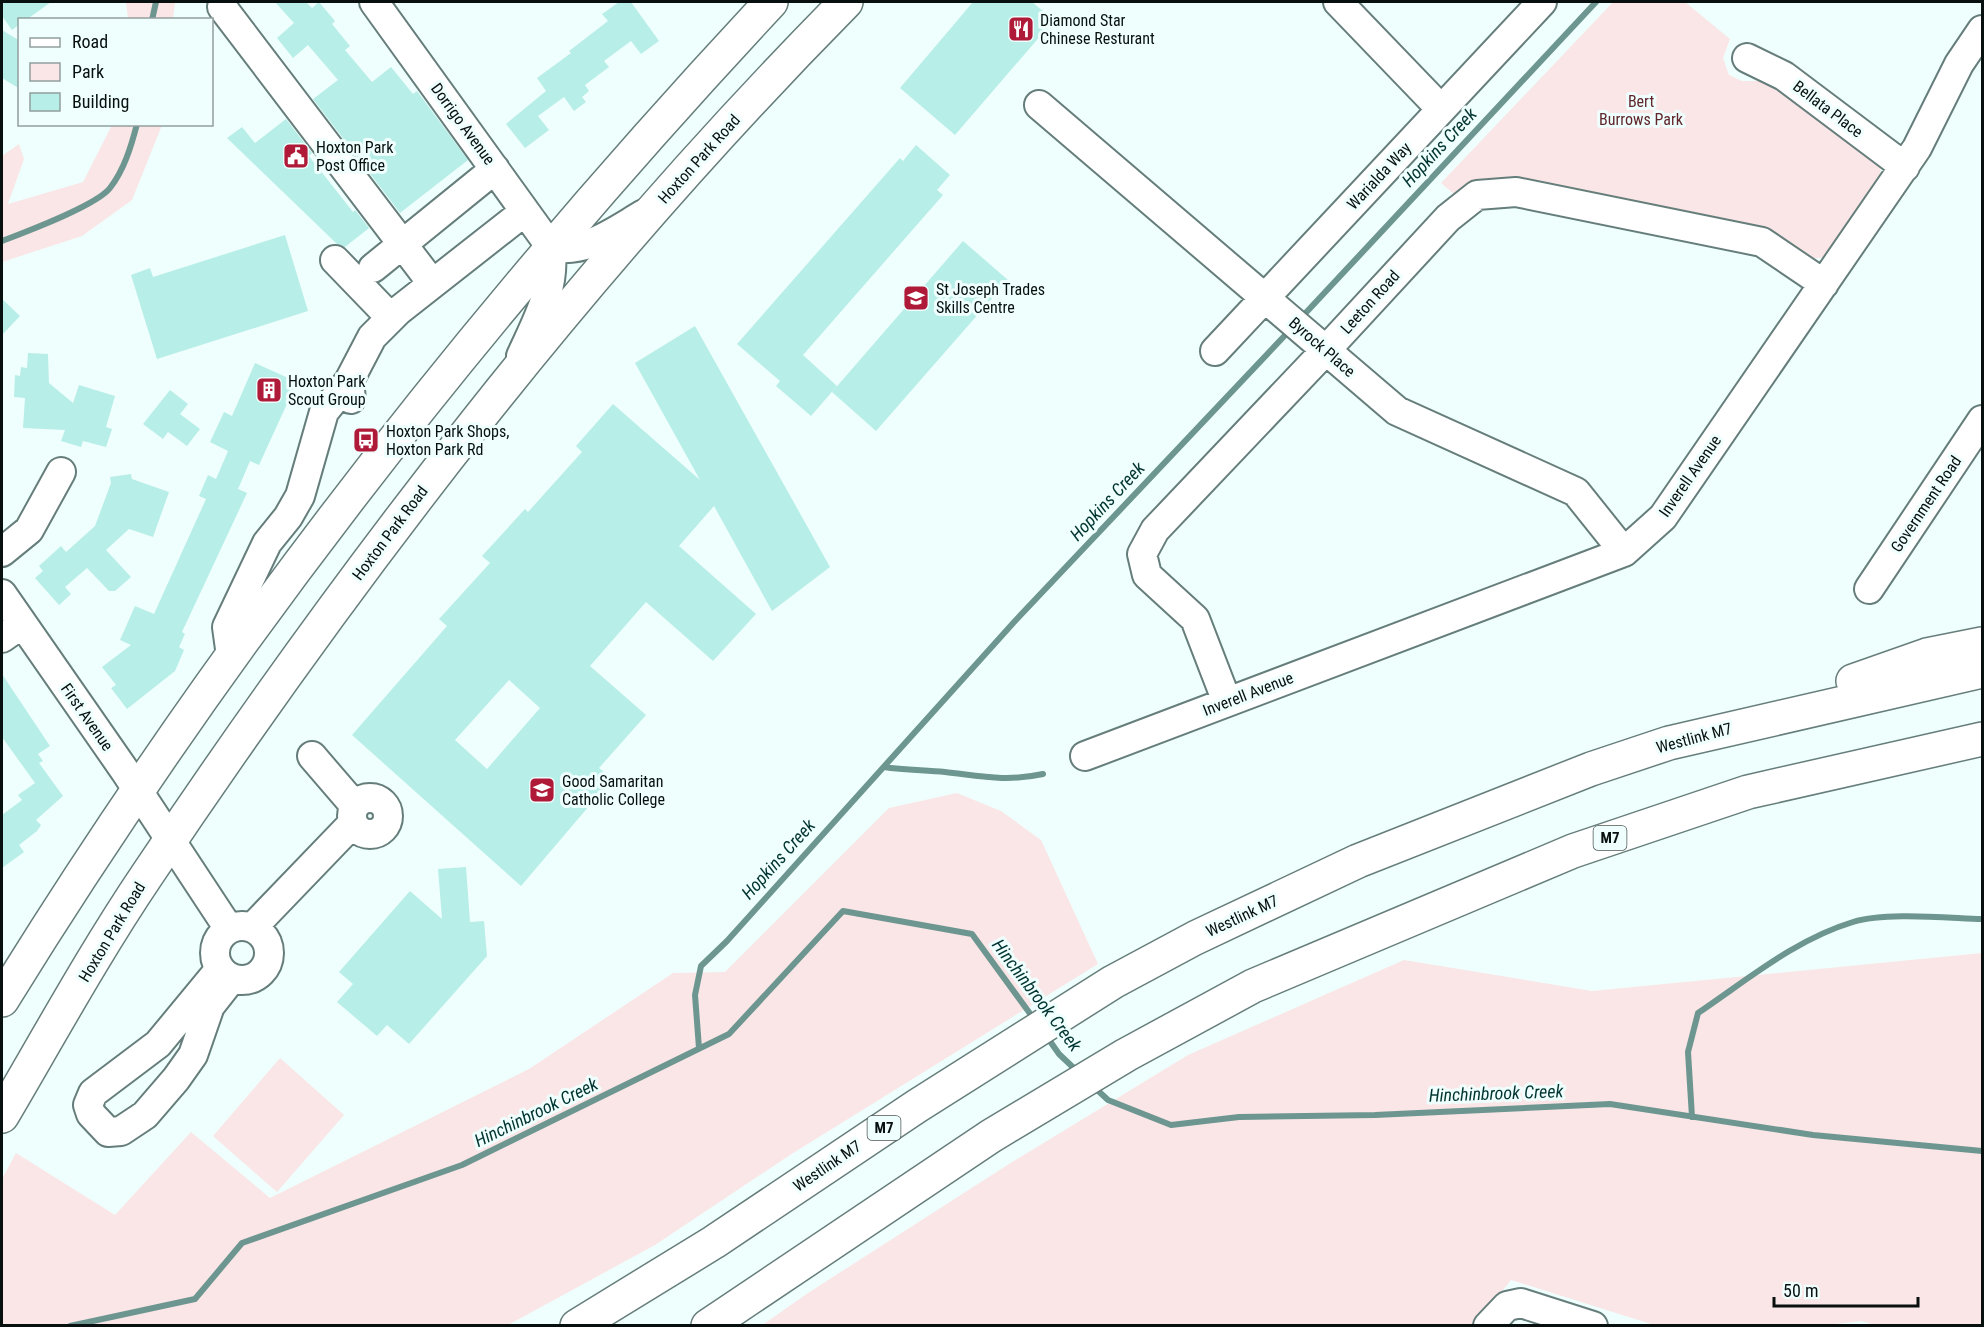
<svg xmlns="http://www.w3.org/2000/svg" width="1984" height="1327" font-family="'Roboto Condensed',sans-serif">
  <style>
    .green { fill: #fae6e6 }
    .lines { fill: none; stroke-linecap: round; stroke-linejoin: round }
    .stream { stroke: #6d9691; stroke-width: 6 }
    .building { fill: #b8eee8; fill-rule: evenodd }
    .minor-casing { stroke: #667e7b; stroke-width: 32 }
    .major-casing { stroke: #667e7b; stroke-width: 36 }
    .highway-casing { stroke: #667e7b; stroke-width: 36 }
    .minor { stroke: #fff; stroke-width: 28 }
    .major { stroke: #fff; stroke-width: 33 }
    .highway { stroke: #fff; stroke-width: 33 }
    .labels { text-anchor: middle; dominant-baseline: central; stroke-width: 6; stroke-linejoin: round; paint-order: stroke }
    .shield { fill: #effffd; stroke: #4d5856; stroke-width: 1.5 }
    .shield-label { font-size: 15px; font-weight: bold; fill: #07100f }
    .poi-label { font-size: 16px; fill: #07100f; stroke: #effffd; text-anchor: start }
    .park-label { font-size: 16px; fill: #61262b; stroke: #effffd }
    .street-label { font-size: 16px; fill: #07100f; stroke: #effffd }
    .water-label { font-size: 18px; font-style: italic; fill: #003431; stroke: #effffd }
  </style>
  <rect width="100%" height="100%" fill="#effffd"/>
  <path class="green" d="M126,2H175L173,19H128Z
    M1613,2H1685L1730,39L1723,58L1729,75L1742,81H1768L1880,164L1881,182L1828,257L1809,259L1456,196L1441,183Z
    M112,125H162L132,200L82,236L2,262V156L19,144L24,159L8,204L83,182Z
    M957,793L1001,811L1041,840L1098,964L790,1155L655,1245L508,1325H2V1179L16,1153L115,1215L191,1132L270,1198L529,1069L673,973L725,972L889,808Z
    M1982,953V1325L1877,1326L1862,1321L1818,1326L1654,1325L1511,1280L1475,1325L761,1326L808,1293L1009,1164L1188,1055L1404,960L1592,991Z
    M280,1058L344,1115L277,1192L213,1136Z"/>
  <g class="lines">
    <path class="stream" d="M152,20L156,2
      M2,241C25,232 96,206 110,188C124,170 131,147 137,124
      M1300,319L1596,2
      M884,767C904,770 924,770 945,772C981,776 1006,782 1043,774
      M1047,1037L1059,1054L1078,1072
      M699,1048L695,995L701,966L727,941L1015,621L1291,329
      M1094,1087L1108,1100L1171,1125L1239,1117L1375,1115L1610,1104L1813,1135L1982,1151
      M1692,1117L1688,1052L1698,1013C1747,980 1796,939 1853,922C1886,912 1947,918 1982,919
      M70,1326L195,1299L242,1243L462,1165L729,1034L843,911L972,934L1034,1019"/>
  </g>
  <path class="building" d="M2,2H51L26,20H20V24L12,30L2,16Z
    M275,2H306L312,8L319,2L335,21L332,24L350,46L345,50L372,82L391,67L413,94L417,91L468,160L400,213L313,99L338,80L308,45L293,58L277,38L294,23Z
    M619,2H631L659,41L641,54L631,41L604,61L609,67L585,85L589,91L582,97L586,102L574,111L564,97L538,116L549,130L525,148L506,124L546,91L537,78L571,53L569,51L608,21L602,14Z
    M973,2H1032L1054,20L955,135L900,88Z
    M2,30L20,41V89L2,78Z
    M286,119L312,153L309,156L353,212L355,210L369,228L345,247L337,244L227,138L242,127L255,143Z
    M916,145L950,175L937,190L943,195L803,355L837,386L811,416L776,386L780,381L737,344L900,158L903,161Z
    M285,235L308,311L157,359L131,275L150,268L153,277Z
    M963,241L1008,280L876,431L832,392Z
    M2,299L20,316L2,335Z
    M695,326L830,567L772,611L714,506L679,546L756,614L713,661L646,602L590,666L646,715L599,768L612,779L521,886L352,735L447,626L439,619L490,563L482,556L525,509L528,512L582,452L576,446L613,404L700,480L635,363ZM509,680L540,708L487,769L455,740Z
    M28,353L48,354L49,383L73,403L79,385L115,396L106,427L112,429L106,447L83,441L81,447L61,441L65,430L23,428L25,398L14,397L15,375L20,376L21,367L27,368Z
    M255,363L297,382L259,465L250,461L238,489L247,493L182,632L185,634L179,647L184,650L175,671L127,709L111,688L116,685L102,667L131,645L120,640L135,606L154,614L206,499L199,496L208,475L216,479L228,451L210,442L224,412L232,416Z
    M170,390L188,404L180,414L200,429L187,446L168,432L163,439L143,424Z
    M131,474L132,479L169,492L153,537L129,529L106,550L131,577L115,591H109L87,568L65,587L71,594L59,605L35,578L43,571L39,566L61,546L66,552L95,526L111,483L110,477Z
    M2,674L50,746L38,754L43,761L39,763L63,796L36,820L41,825L37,831L19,845L24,852L2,868V815L22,800L18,795L35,783L2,737Z
    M466,867L470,922L484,921L487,956L409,1044L387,1025L377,1036L337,1002L353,984L339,972L410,891L442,919L438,869Z"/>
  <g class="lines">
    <defs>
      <path id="minor" d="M374,2L550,246C557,286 537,321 521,356
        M1338,2L1441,109
        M222,7L432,283
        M1747,58L1784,76L1905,167
        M1039,105L1397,411L1576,492L1624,552
        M550,246C583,256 616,230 644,214
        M335,260L391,318
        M373,268L495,169
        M1215,351L1542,2
        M351,399L349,381L372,337L398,311L524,212
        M2,552L29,530L61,472
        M1869,589L1982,420
        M2,594L125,771L229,929
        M2,638L22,624
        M231,656L227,627L267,543L288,517L300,496L324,412L349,381
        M1227,702L1195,619L1147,575L1142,554L1155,530L1326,350L1448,218L1477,195L1516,192L1762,242L1824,284
        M312,756L355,806
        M1085,756L1624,552L1663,517L1917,148L1959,64L1982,30
        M352 816a18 18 0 1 1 36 0a18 18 0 1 1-36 0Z
        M215 953a27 27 0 1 1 54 0a27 27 0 1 1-54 0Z
        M252,928L353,823
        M220,969L158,1044L93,1093L88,1105L91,1114L108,1132L121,1131L145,1115L176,1079L193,1055L210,1006L232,978
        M1488,1326L1507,1306L1521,1303L1593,1326"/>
      <path id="major" d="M2,1000C223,642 484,309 771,2
        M2,1116C49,1036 95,952 147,875C355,565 584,267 846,2"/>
      <path id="highway" d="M1853,681L1927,655L1982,644
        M577,1326L714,1242L917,1106L1113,982L1195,938L1358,861L1591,769L1669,743L1982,671
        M708,1326L991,1136L1126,1055L1253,986L1573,851L1748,792L1982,739"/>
    </defs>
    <use href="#minor" class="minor-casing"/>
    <use href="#major" class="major-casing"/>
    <use href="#highway" class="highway-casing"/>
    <use href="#minor" class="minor"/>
    <use href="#major" class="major"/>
    <use href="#highway" class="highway"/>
  </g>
  <defs>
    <symbol id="restaurant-square" viewBox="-11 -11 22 22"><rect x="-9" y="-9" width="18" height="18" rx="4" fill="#af1a38" stroke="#effffd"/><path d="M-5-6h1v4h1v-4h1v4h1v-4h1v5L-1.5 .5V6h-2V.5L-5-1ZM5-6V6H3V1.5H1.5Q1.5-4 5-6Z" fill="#fff"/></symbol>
    <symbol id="civic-square" viewBox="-11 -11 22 22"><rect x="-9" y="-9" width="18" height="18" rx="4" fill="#af1a38" stroke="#effffd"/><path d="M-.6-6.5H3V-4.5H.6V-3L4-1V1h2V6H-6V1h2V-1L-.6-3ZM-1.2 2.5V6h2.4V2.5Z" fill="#fff"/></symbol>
    <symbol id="school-square" viewBox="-11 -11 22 22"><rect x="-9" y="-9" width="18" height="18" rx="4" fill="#af1a38" stroke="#effffd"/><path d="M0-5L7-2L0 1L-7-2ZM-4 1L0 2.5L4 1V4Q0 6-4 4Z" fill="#fff"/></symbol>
    <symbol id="building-square" viewBox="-11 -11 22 22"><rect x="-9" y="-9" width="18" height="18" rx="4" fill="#af1a38" stroke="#effffd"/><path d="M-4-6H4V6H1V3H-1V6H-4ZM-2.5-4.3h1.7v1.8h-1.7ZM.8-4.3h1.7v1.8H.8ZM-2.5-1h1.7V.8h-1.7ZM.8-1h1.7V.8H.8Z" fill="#fff"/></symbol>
    <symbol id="bus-square" viewBox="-11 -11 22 22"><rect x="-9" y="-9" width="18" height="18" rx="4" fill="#af1a38" stroke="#effffd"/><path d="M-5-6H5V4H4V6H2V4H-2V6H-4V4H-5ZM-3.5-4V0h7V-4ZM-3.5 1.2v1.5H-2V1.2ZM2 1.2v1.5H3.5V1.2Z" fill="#fff"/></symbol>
  </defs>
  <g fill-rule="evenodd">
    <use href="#restaurant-square" x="1006" y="14" width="30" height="30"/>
    <use href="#civic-square" x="281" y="141" width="30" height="30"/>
    <use href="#school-square" x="901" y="283" width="30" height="30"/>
    <use href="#building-square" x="254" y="375" width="30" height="30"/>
    <use href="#bus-square" x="351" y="425" width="30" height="30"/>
    <use href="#school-square" x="527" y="775" width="30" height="30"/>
  </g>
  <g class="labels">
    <g class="shield">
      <rect x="1593.5" y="826" width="33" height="24" rx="4.5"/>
      <rect x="867.5" y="1116" width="33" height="24" rx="4.5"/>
    </g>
    <g class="shield-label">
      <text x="1610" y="838">M7</text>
      <text x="884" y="1128">M7</text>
    </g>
    <g class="poi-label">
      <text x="1040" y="20">Diamond Star<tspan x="1040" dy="18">Chinese Resturant</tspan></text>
      <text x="316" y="147">Hoxton Park<tspan x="316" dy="18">Post Office</tspan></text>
      <text x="936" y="289">St Joseph Trades<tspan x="936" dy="18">Skills Centre</tspan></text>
      <text x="288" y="381">Hoxton Park<tspan x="288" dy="18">Scout Group</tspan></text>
      <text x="386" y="431">Hoxton Park Shops,<tspan x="386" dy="18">Hoxton Park Rd</tspan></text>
      <text x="562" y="781">Good Samaritan<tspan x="562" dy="18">Catholic College</tspan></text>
    </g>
    <g class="park-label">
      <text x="1641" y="101">Bert<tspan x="1641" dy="18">Burrows Park</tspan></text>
    </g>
    <g class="street-label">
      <text transform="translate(1828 109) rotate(37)">Bellata Place</text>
      <text transform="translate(463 124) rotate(54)">Dorrigo Avenue</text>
      <text transform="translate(699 159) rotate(-48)">Hoxton Park Road</text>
      <text transform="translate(1379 176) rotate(-47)">Warialda Way</text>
      <text transform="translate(1370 302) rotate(-48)">Leeton Road</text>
      <text transform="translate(1322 347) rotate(41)">Byrock Place</text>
      <text transform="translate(1690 476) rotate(-55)">Inverell Avenue</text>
      <text transform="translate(1926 504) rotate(-56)">Government Road</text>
      <text transform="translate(390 533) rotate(-53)">Hoxton Park Road</text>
      <text transform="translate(1248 694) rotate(-21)">Inverell Avenue</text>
      <text transform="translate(87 717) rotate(55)">First Avenue</text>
      <text transform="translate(1694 738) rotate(-15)">Westlink M7</text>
      <text transform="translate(1242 916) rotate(-25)">Westlink M7</text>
      <text transform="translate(112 932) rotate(-59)">Hoxton Park Road</text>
      <text transform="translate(827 1166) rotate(-34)">Westlink M7</text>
    </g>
    <g class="water-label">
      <text transform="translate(1439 147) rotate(-47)">Hopkins Creek</text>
      <text transform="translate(1107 501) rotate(-47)">Hopkins Creek</text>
      <text transform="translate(778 859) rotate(-48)">Hopkins Creek</text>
      <text transform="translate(1037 995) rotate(53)">Hinchinbrook Creek</text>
      <text transform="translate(1496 1093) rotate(-2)">Hinchinbrook Creek</text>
      <text transform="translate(536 1112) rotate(-26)">Hinchinbrook Creek</text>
    </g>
  </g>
  <rect width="1984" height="1327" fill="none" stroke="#07100f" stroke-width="6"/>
  <rect x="18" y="18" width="195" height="108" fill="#effffd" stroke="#929f9e" stroke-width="1.5"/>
  <rect x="30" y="38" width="30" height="9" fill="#ffffff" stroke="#929f9e" stroke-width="1.5"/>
  <text x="72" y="48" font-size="18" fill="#07100f">Road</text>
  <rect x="30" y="63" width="30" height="18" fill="#fae6e6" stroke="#929f9e" stroke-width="1.5"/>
  <text x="72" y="78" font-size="18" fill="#07100f">Park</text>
  <rect x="30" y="93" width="30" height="18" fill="#b8eee8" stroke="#929f9e" stroke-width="1.5"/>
  <text x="72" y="108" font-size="18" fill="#07100f">Building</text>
  <path d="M1774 1297v9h144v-9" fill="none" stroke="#07100f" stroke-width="3"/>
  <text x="1783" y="1297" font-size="18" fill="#07100f" stroke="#effffd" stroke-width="4.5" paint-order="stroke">50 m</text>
</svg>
